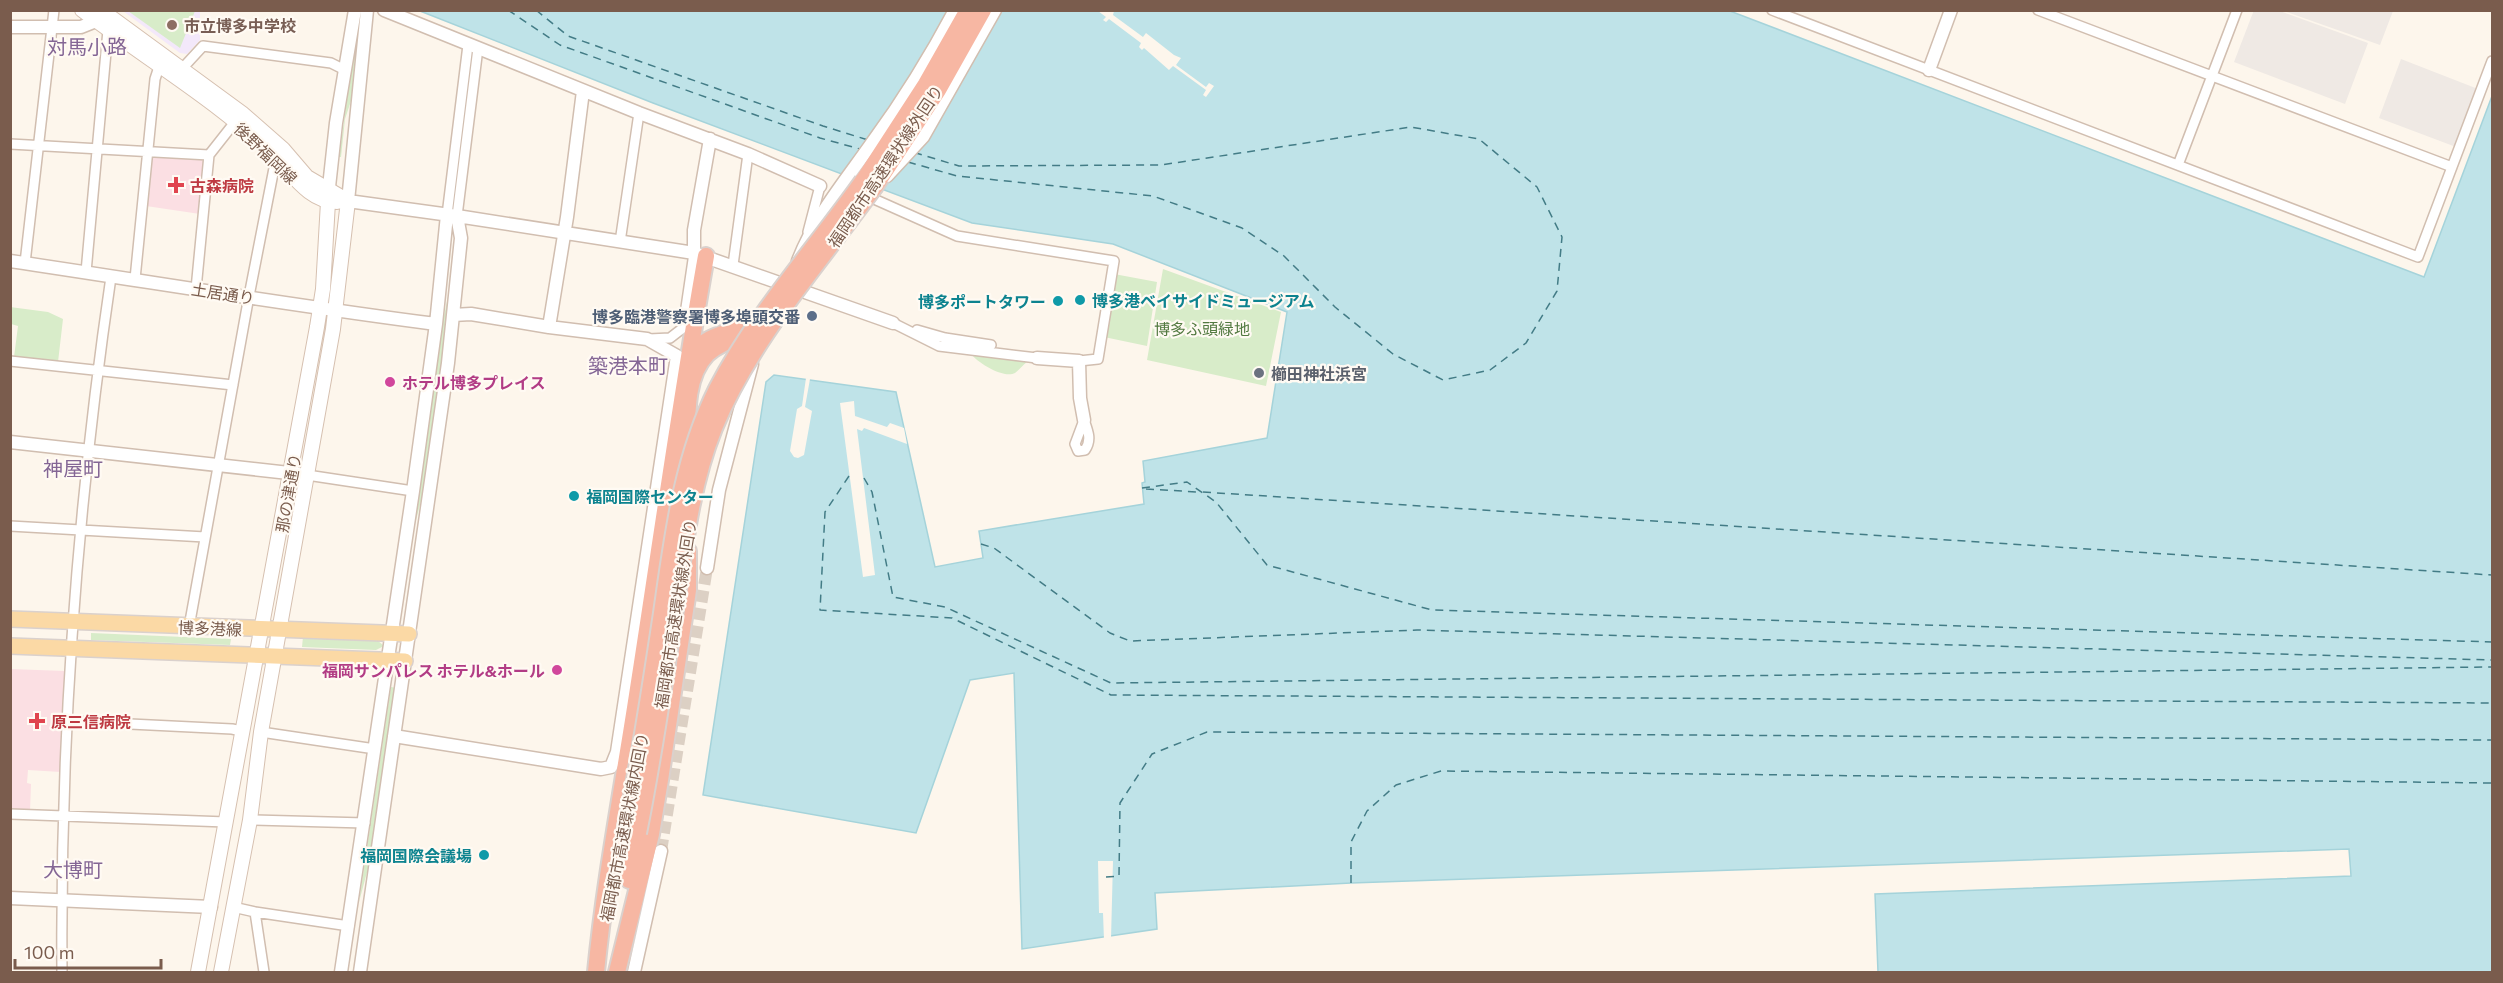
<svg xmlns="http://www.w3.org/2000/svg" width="2503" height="983" font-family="Commissioner,'Noto Sans JP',sans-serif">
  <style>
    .industrial { fill: #efe9e4 }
    .education { fill: #f3e8fa }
    .medical { fill: #fbdfe3 }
    .green { fill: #d8ecc9 }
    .water { fill: #bfe3e8; stroke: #a5d3da; stroke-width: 1.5 }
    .pier { fill: #fdf6ec }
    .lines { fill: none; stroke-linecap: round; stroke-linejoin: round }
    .ferry { stroke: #437c86; stroke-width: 1.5; stroke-dasharray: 8 6; stroke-linecap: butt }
    .tertiary-tunnel { stroke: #dcd0c4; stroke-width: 12; stroke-dasharray: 12 6; stroke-linecap: butt }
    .minor-casing { stroke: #d1beb0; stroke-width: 12 }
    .tertiary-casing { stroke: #d1beb0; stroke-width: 15 }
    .secondary-casing { stroke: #d6c0b0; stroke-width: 16 }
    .primary-casing { stroke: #dad1cd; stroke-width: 18 }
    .motorway-casing { stroke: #dad1cd; stroke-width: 20 }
    .minor { stroke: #fff; stroke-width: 9 }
    .tertiary { stroke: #fff; stroke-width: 12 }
    .secondary { stroke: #fff; stroke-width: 14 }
    .primary { stroke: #fbd9a5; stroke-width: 15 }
    .motorway { stroke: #f7b7a3; stroke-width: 16 }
    .motorway-bridge-casing { stroke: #dad1cd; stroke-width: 20; stroke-linecap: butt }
    .motorway-bridge { stroke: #f7b7a3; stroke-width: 16 }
    .education-dot { fill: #8d6e63; stroke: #fffaf3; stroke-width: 2 }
    .health-dot { fill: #e0444e; stroke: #fffaf3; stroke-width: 2 }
    .culture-dot { fill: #0f9aa8; stroke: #fffaf3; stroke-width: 2 }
    .service-dot { fill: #5c6f8a; stroke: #fffaf3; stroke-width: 2 }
    .worship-dot { fill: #6b7280; stroke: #fffaf3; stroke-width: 2 }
    .hotel-dot { fill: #d1479c; stroke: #fffaf3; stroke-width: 2 }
    .labels { text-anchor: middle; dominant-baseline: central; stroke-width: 4.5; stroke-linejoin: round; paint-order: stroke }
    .education-label { font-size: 16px; font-weight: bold; fill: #785e54; stroke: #fffaf3; text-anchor: start }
    .street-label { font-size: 16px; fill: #7a5c4d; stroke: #fffaf3 }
    .health-label { font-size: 16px; font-weight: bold; fill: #be3a42; stroke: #fffaf3; text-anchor: start }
    .culture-label { font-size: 16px; font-weight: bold; fill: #0d838f; stroke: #fffaf3; text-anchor: start }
    .service-label { font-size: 16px; font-weight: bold; fill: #4e5e75; stroke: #fffaf3; text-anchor: end }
    .park-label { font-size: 16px; fill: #537a41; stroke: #fffaf3 }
    .worship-label { font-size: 16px; font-weight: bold; fill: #5b616d; stroke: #fffaf3; text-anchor: start }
    .hotel-label { font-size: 16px; font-weight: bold; fill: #b23c85; stroke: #fffaf3; text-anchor: start }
    .quarter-label { font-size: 20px; fill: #846695; stroke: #fffaf3 }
  </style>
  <rect width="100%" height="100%" fill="#fdf6ec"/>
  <path class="industrial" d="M2254,10L2280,11L2368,43L2345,104L2234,62Z
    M2284,11L2393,10V11L2380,45Z
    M2401,59L2478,89L2456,147L2379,118Z"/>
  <path class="education" d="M123,11H200V40L187,54L180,53Z"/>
  <path class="medical" d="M154,156L202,160L205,164L200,214L146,206L151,159Z
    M10,669L65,671L61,772L28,770L27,783L31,784L30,812L11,811Z"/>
  <path class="green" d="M128,11H195L180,48Z
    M358,21L360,22L351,101L345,119L341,157H339Z
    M453,244L445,336L426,482L415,524L401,612L440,335L449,292Z
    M1163,269L1281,312L1266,386L1147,360Z
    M1114,274L1157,282L1147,346L1104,337Z
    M10,307L48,312L63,319L58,362L14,357L18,326L11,324Z
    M971,354L1027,362C1023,365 1019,370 1015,373C1004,379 978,363 971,354Z
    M91,633L231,639L230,645L91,640Z
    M303,637L377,640L384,646L376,650L302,647Z
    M391,687L396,688L370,861L359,902L349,969Z"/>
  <path class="water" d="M1082,10L1730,11L2424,277L2492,96V972H1878L1875,894L2351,876L2349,849L1351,883L1155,893L1157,929L1022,949L1014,673L970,680L916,833L703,795L766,382L774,375L896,392L935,567L983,558L979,531L1144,504L1142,483L1145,482L1143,461L1267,438L1287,312L1113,244L972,223L653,103L420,11Z"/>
  <path class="pier" d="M1098,11H1114L1113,15L1143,37L1146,33L1174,55L1181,58L1176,65L1206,87L1209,83L1214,86L1206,97L1203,95L1206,90L1173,66L1169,70L1144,48L1142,50L1139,47L1141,43L1109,19L1106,22L1103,20L1106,17Z
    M806,378L810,379L805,407L812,411L804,455L798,458L794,457L790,451L797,409L802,406Z
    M854,401L855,416L887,427L890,423L904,428L907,444L864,428L862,431L857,429L875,575L863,577L840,403Z
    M1098,861H1113L1111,939L1104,940L1103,913H1099Z"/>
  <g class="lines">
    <path class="ferry" d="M508,10L560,45L820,138L860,149
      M536,10L568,36L823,126L868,140
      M908,162L957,176L1153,196L1242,228L1284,256L1335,307L1393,354L1443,380L1490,370L1526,343L1557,291L1562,237L1537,187L1479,139L1411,127L1161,165L959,166L916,153
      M849,476L825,512L820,610L952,618L1111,695L2492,703
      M864,478L872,492L893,597L945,607L1111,683L2492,667
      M1142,488L1187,482L1216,502L1267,565L1432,610L2492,642
      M1146,489L1198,492
      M1203,492L2492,575
      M981,544L994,548L1110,633L1130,641L1417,630L2492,660
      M1106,877L1119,876L1120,803L1152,754L1207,732L2492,740
      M1351,883V842L1367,811L1396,785L1441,771L2492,783"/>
    <path class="tertiary-tunnel" d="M661,851L707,568"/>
    <defs>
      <path id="minor" d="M1772,10L2418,257L2492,61
        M2038,10L2452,167
        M179,72L203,46L331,63L345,70
        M10,144L209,155
        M2178,165L2237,10
        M865,195L957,236L1114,261L1098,359L1079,361
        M447,215L468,45
        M457,216L478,48
        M808,232L820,186
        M620,242L639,113
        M25,263L54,10
        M733,265L748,154
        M86,272L108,30
        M135,279L155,79L159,67
        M196,289L209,155L235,122
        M893,323L939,346L1037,358
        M917,330L945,338L991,345
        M649,339L670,338L683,328L694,253
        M10,361L233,385
        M1084,420C1088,431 1092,440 1085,450L1078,451L1075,444Z
        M307,475L413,491
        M10,526L205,537
        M189,627L249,296L276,158
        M69,721L232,729L242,731
        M261,732L375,749
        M10,814L226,822
        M250,820L365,823
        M233,907L255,912L264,972
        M255,912L349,926
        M62,972C60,740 77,507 111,277"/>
      <path id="tertiary" d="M367,10L348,201L457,216L694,253L893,323
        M384,10L639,113L748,154L820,186
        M10,27H81L96,21
        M1929,70L1951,10
        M887,176L923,137L995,10
        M328,196L336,123L355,10
        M694,253V230L710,139
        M10,261C152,282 294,306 436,324
        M798,261C815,216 847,179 874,140C904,99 931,55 955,10
        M549,327L567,217L583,91
        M1037,358L1079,361L1080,398L1084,420
        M10,442L307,475
        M707,568L719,490L752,364
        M394,736L601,769L611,767L617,752L677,356L647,339L549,327L471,314L453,315
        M10,898L211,907
        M341,972L413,491L436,324L447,215
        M360,972L448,363L461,238L457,216
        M634,972L661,851"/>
      <path id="secondary" d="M82,10C146,59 219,101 276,158C293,175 310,202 337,202
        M101,10L243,114L283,149L307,177L348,201
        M198,972L317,327L323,289L328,202
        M221,972L250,820L261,732L333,329L348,201"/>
      <path id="primary" d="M10,619L409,634
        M10,646L405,661"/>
      <path id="motorway" d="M863,181L926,84L968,10
        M875,186L938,90L983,10
        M691,357C701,339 718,336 736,329
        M687,459C688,427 682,379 707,354C721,341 741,337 758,329
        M629,880L638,833
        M596,972C605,879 623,787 637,695C660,548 680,402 706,256
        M617,972L651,834L660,780L688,590V551"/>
    </defs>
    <use href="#minor" class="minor-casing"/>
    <use href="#tertiary" class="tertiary-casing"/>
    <use href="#secondary" class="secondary-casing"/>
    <use href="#primary" class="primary-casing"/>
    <use href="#motorway" class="motorway-casing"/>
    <use href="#minor" class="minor"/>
    <use href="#tertiary" class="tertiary"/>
    <use href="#secondary" class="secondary"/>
    <use href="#primary" class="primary"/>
    <use href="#motorway" class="motorway"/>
    <defs>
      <path id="motorway-bridge" d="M625,832C640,760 651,686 662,613C673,536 682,459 717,389C756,314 814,250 863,181
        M638,833C653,759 664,684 675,609C684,549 691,485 714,428C751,338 819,264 875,186"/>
    </defs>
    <use href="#motorway-bridge" class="motorway-bridge-casing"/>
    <use href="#motorway-bridge" class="motorway-bridge"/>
  </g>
  <circle class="education-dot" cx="172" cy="25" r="6"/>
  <g class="health-dot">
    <path d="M173 176h6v6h6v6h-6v6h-6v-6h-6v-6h6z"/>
    <path d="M34 712h6v6h6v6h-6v6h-6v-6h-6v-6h6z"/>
  </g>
  <g class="culture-dot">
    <circle cx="1080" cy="300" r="6"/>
    <circle cx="1058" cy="301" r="6"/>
    <circle cx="574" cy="496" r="6"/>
    <circle cx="484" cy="855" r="6"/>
  </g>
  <circle class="service-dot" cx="812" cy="316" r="6"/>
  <circle class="worship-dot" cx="1259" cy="373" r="6"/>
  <g class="hotel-dot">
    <circle cx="390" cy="382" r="6"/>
    <circle cx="557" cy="670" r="6"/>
  </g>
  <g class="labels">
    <g class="education-label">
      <text x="184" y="25">市立博多中学校</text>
    </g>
    <g class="street-label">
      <text transform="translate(266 153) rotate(44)">後野福岡線</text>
      <text transform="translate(885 166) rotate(-56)">福岡都市高速環状線外回り</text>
      <text transform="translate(223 293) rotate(9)">土居通り</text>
      <text transform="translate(288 493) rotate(-80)">那の津通り</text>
      <text transform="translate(675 614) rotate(-81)">福岡都市高速環状線外回り</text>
      <text transform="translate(210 628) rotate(2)">博多港線</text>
      <text transform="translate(624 827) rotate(-79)">福岡都市高速環状線内回り</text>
    </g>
    <g class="health-label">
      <text x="190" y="185">古森病院</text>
      <text x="51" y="721">原三信病院</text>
    </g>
    <g class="culture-label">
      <text x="1092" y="300">博多港ベイサイドミュージアム</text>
      <text x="1046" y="301" text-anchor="end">博多ポートタワー</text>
      <text x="586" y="496">福岡国際センター</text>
      <text x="472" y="855" text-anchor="end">福岡国際会議場</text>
    </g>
    <g class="service-label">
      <text x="800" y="316">博多臨港警察署博多埠頭交番</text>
    </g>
    <g class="park-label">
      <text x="1202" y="328">博多ふ頭緑地</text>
    </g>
    <g class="worship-label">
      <text x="1271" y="373">櫛田神社浜宮</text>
    </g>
    <g class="hotel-label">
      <text x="402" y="382">ホテル博多プレイス</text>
      <text x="545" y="670" text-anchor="end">福岡サンパレス ホテル&amp;ホール</text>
    </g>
    <g class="quarter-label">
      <text x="87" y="46">対馬小路</text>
      <text x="628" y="365">築港本町</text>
      <text x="73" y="468">神屋町</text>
      <text x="73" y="869">大博町</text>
    </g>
  </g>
  <rect width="2503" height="983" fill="none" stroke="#7a5c4d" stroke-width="24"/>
  <path d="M15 959v9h146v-9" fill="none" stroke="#7a5c4d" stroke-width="3"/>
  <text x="24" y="959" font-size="18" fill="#7a5c4d" stroke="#fffaf3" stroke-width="4.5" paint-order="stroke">100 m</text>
</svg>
